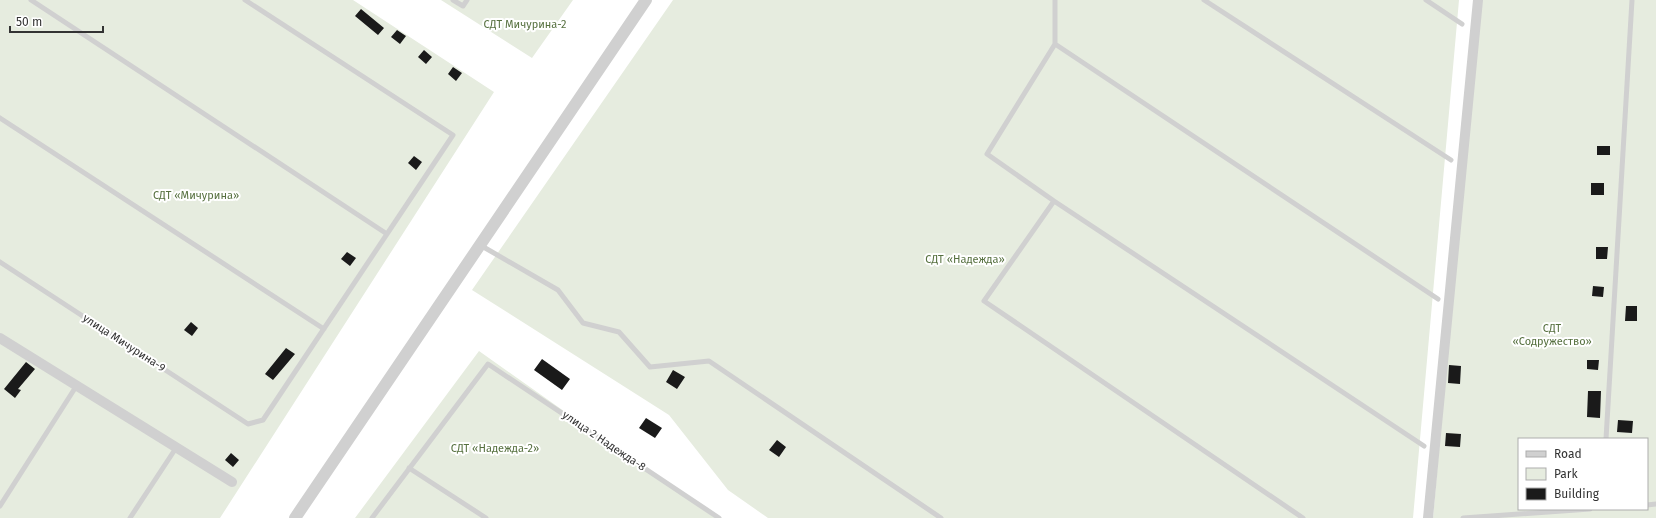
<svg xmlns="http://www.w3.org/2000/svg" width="1656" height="518" font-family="'Fira Sans',sans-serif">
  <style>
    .green { fill: #e6ecdf; fill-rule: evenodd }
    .building { fill: #1a1a1a }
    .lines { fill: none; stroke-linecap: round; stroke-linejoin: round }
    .service { stroke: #d0d0d0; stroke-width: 5 }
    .minor { stroke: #d0d0d0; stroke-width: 10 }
    .tertiary { stroke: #d0d0d0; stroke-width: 12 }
    .labels { text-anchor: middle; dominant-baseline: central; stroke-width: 4; stroke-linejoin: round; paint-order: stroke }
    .park-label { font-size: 11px; fill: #56703f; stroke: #fff }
    .street-label { font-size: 11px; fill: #333; stroke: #fff }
  </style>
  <rect width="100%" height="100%" fill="#fff"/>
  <path class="green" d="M0,0H353L494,92L220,518H0Z
    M441,0H573L532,58Z
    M673,0H1459L1413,518H768L728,490L669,415L472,290Z
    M1479,0H1656V518H1433ZM1519,439H1647V509H1519Z
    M479,351L715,518H355Z"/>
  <path class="building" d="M361,9L384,28L378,35L355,16Z
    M397,30L406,36L400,44L391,37Z
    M424,50L432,57L426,64L418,57Z
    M453,67L462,73L456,81L448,74Z
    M1597,146H1610V155H1597Z
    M414,156L422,162L416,170L408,163Z
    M1591,183H1604V195H1591Z
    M1596,247H1608L1607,259H1596Z
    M347,252L356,258L350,266L341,259Z
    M1593,286L1604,287L1603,297L1592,296Z
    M1626,306H1637V321H1625Z
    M191,322L198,328L192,336L184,330Z
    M286,348L295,354L273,380L265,374Z
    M542,359L570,379L562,390L534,370Z
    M1587,360H1599L1598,370L1587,369Z
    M26,362L35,369L18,389L21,390L15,398L4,389Z
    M1449,365L1461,366L1460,384L1448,383Z
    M673,370L685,377L677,389L666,382Z
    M1588,391H1601L1600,418L1587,417Z
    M646,418L662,428L655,438L639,428Z
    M1618,420L1633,421L1632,433L1617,432Z
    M1446,433L1461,434L1460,447L1445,446Z
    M777,440L786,447L779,457L769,450Z
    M231,453L239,460L233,467L225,460Z"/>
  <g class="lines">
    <path class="service" d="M31,0L387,234
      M453,0L463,6L467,0
      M1055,0V44L987,154L1054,201L984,301L1303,518
      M1204,0L1451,160
      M1426,0L1462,24
      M1055,44L1438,299
      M0,118L324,329
      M1054,201L1424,446
      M480,245L558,290L583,323L619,332L650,367L709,361L941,518
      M0,262L248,424L263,420L453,135L245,0
      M1606,439L1632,0
      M409,468L486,518
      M1647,505L1656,504
      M0,506L77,385
      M130,518L176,448
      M372,518L488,364L719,518
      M1463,518L1590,509"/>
    <path class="minor" d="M0,338L232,482
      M1428,518L1478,0"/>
    <path class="tertiary" d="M295,518L646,0"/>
  </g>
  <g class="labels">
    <g class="park-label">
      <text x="525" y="24">СДТ Мичурина-2</text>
      <text x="196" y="195">СДТ «Мичурина»</text>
      <text x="965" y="259">СДТ «Надежда»</text>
      <text x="1552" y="328">СДТ<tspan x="1552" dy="13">«Содружество»</tspan></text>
      <text x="495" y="448">СДТ «Надежда-2»</text>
    </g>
    <g class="street-label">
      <text transform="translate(124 343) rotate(33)">улица Мичурина-9</text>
      <text transform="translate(604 441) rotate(34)">улица 2 Надежда-8</text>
    </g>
  </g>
  <rect x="1518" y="438" width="130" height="72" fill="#ffffff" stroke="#adadad"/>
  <rect x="1526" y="451" width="20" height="6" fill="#d0d0d0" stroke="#adadad"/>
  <text x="1554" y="458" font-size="12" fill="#333333">Road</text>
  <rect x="1526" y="468" width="20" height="12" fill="#e6ecdf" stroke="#adadad"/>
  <text x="1554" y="478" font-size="12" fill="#333333">Park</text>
  <rect x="1526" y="488" width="20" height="12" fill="#1a1a1a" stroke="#adadad"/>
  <text x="1554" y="498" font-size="12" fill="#333333">Building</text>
  <path d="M10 26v6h93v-6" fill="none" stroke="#333333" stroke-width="2"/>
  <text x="16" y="26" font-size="12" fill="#333333" stroke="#ffffff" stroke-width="3" paint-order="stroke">50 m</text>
</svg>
